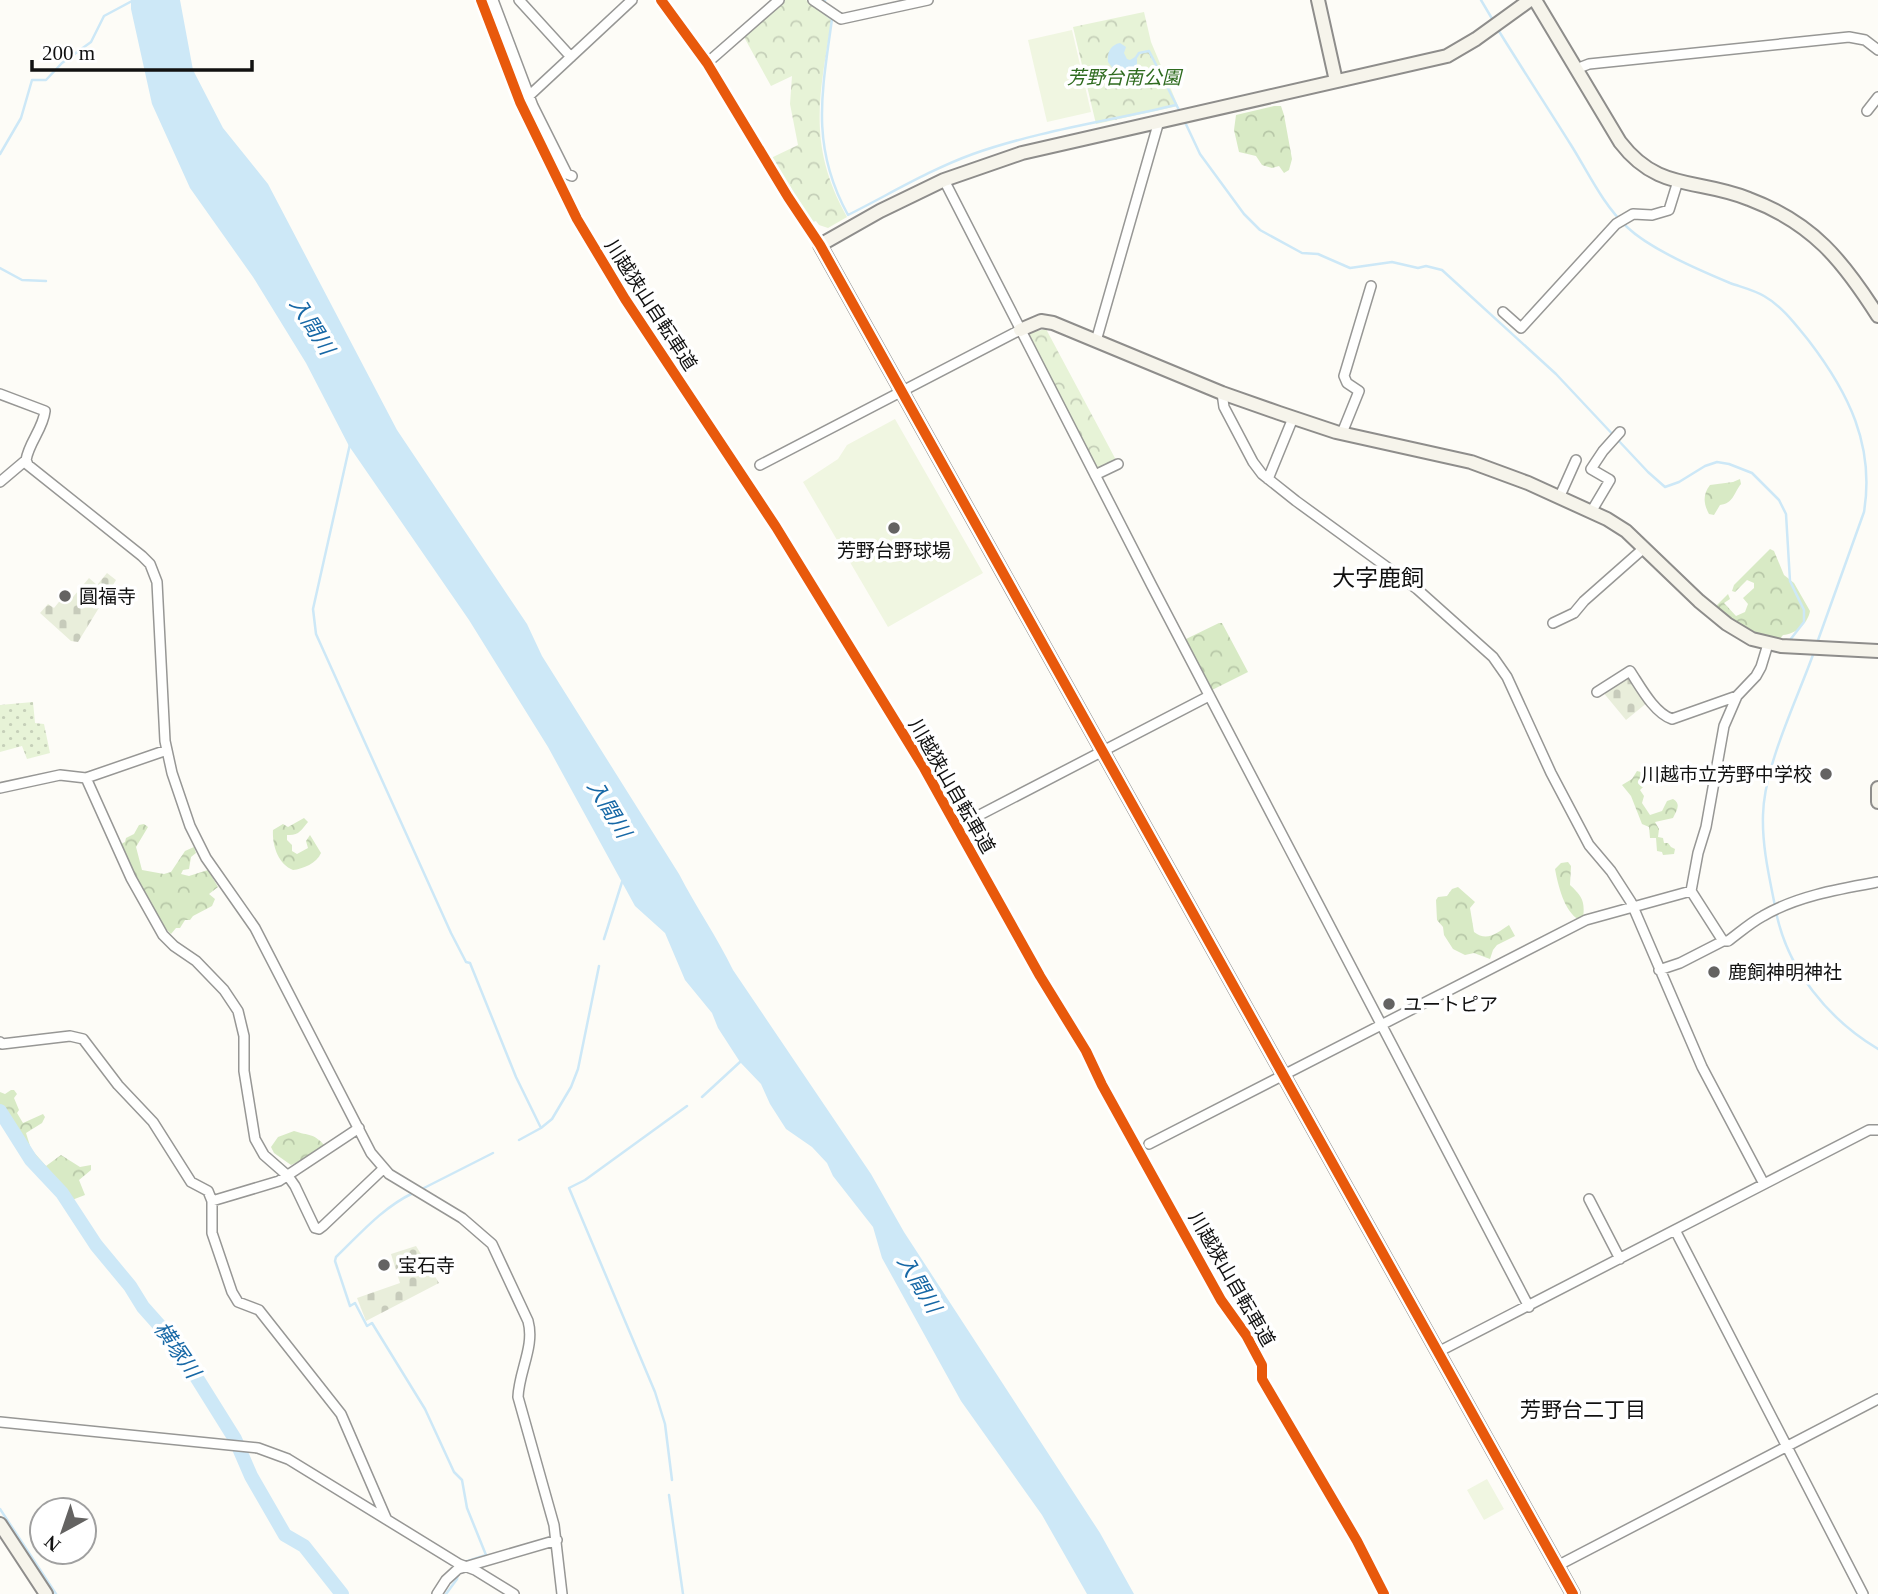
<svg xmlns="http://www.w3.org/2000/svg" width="1878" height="1594" font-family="'Times New Roman','Noto Sans JP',serif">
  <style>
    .grass { fill: url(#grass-dots) }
    .forest { fill: url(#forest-crowns) }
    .cemetery { fill: url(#cemetery-stones) }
    .park { fill: url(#park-crowns) }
    .pitch { fill: #f0f6e1 }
    .water { fill: #cde8f7 }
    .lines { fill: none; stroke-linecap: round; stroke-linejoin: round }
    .stream { stroke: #cde8f7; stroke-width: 2.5 }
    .river { stroke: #cde8f7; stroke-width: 14 }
    .street-casing { stroke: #979795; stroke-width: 12 }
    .secondary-casing { stroke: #8e8d8b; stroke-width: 16 }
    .street { stroke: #fffffe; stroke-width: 9 }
    .secondary { stroke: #f6f4eb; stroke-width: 12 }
    .cycleway-casing { stroke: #fff; stroke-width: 15 }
    .cycleway { stroke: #e8590c; stroke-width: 10 }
    .poi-dot { fill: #646362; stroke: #fff; stroke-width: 2.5 }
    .labels { text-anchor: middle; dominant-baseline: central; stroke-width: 7; stroke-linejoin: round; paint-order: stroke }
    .park-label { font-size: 19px; font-style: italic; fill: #2f6b1f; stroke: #fff }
    .street-label { font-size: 19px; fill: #111; stroke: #fff }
    .poi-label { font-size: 19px; fill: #111; stroke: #fff; text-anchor: start }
    .water-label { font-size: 21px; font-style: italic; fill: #1768a6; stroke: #fff }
    .neighbourhood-label { font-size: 21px; fill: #111; stroke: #fff }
    .quarter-label { font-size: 23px; fill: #111; stroke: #fff }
  </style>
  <defs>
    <pattern id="grass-dots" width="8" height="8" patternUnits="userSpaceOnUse" patternTransform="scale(1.75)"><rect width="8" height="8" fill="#e7f3d7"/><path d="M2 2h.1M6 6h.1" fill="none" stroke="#c5cfb8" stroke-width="1.8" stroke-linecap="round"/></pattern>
    <pattern id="forest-crowns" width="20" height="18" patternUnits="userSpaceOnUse" patternTransform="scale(1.75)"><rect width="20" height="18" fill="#d8eac5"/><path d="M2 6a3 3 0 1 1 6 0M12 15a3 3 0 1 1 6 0" fill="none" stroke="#b8c8a8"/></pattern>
    <pattern id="cemetery-stones" width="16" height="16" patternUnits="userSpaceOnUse" patternTransform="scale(1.75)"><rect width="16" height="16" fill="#e9eedb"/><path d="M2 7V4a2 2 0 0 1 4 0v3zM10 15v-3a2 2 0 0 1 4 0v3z" fill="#c7cbbb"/></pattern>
    <pattern id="park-crowns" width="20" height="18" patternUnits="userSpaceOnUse" patternTransform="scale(1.75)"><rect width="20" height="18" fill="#e7f3d7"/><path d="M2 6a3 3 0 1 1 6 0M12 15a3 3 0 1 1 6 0" fill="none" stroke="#c5cfb8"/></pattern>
  </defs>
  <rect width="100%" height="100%" fill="#fdfcf7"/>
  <path class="grass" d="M33,702L35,723L44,724L50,753L27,759L22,746L0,752V705Z"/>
  <path class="forest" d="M1274,106H1281L1284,115L1292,159L1289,170L1284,173L1279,166L1272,168L1262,165L1256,156L1239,152L1234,130L1236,115Z
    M1740,479L1741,484C1733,494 1734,503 1720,505L1714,515L1709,514C1703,503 1703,494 1710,485L1733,482Z
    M1770,549L1774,551L1784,575L1794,583L1810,611C1808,623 1796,634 1783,635L1779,640C1758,641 1729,620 1713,609L1728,594L1730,599L1724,603L1736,616L1745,612L1748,604L1743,598L1754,588V583L1747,580L1735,592L1732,591L1734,585Z
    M1219,623H1222L1248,672L1212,690L1186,639Z
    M1637,771L1645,773L1647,776L1645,785L1640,790L1644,796L1642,803L1650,815L1662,811L1667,801L1673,799C1682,804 1676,811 1673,818L1655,822L1659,829L1658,837L1663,838L1664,843H1668L1671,847L1675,849L1674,854L1663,855L1662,852L1657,851L1656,838H1650L1649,827L1642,824L1631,796L1622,785L1632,779Z
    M304,818L308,822C301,830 299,836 287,835V840L292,845V851L297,854L308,848L306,841L310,835L321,853C317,863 303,869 293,870C278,864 272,845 273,830L283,824L288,827Z
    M144,824L148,827L136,847L142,870L164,874L171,872L185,851L194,847L196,853L191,857L189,869L183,870L181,874L189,876L208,870L218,887L209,894L215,899L212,906L193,916L190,920H185L180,928H176L171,934L155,918L119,845L125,842L126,838L134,834L139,825Z
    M1568,862L1571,866L1570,885C1583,897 1585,902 1583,918L1579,920C1564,911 1558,885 1555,869L1561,863Z
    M1458,887L1475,902L1470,908L1474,932C1487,942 1497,933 1509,925L1515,936L1497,945L1493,950L1490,959L1474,953L1465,955L1453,949L1444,935L1443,927L1437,920L1436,900L1438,897L1447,896L1452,889Z
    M11,1090H14L17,1094L14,1098L19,1110L17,1113L23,1123L43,1114L45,1117L42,1123L26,1133L31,1149L46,1166L61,1155L80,1167L91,1165V1170L79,1180L85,1195L72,1200L64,1199L51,1184L49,1175L31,1156L0,1106V1092L5,1094Z
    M294,1131C309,1136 314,1133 325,1146L319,1153L291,1165L274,1153L271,1147L278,1137Z"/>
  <path class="cemetery" d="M107,573L116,580L78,642L71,641L40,613L48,604L54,608L67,592L73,597L89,578L97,585Z
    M1629,673L1648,702L1626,720L1602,691Z
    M416,1246L439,1283L366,1321L357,1298L400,1283L391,1254Z"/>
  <path class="park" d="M785,0H806L832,16C820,95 806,143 847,217L828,228L819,225L816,221L813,222L771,158L798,145L790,104L792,76L771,86L744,37Z
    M1144,12L1151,42L1178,106L1096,124L1073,27Z
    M1046,329L1116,460L1096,469L1028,336L1033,332Z"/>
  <path class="pitch" d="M1072,30L1091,112L1047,122L1028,40Z
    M895,419L983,573L888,627L803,482L838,459L847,445Z
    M1487,1479L1504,1509L1484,1520L1467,1490Z"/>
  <path class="water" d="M131,0H180L193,70L223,128L268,184L397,430L527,624L542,656L679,874C696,907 717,937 733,970L871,1174L904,1232L1100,1533L1134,1594H1087L1042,1515L961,1401L882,1258L873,1227L833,1176L827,1163L812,1147L786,1129L770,1104L761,1084L740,1062L718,1028L712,1013L685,980L665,933L635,906L548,747L469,620L349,446L306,363L253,277L190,188L152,104L131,9Z
    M1120,43L1126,47L1124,53L1127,59L1130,60L1135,57L1137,59V70L1131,75L1117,74L1108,62C1107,53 1110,45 1120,43Z"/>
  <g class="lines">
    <path class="stream" d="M825,0L824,13L832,19C822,92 810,146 848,215C890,194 929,170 973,154C1038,131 1109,121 1176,105
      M1481,0L1494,22
      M1497,28C1521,67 1546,105 1571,145C1588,172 1603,205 1627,227C1650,249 1699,270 1730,283C1741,287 1754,290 1764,296C1782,306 1796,325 1809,341C1848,392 1875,445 1864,512L1817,643
      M1135,59L1139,53L1149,51L1181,114
      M1184,120L1200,154L1244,214L1260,230L1302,253L1318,254L1350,268L1392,262L1418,268L1426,266L1442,270L1556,374L1648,472L1665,487L1679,482L1705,466L1717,462L1729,464L1752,473L1779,500L1786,514L1790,581L1804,610V622L1790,640
      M0,154L21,118L32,80H46L62,63L91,42L104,16L134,0
      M0,268L22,280L46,281
      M350,444L313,609L316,634L451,933L466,962L470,963L516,1077L541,1128
      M1775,906C1769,876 1762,846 1763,815C1764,766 1797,700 1814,652
      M1776,912C1788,970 1828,1019 1878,1049
      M604,939L622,882
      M702,1097L740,1062
      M519,1140L541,1128L552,1119L571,1087L578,1069L599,966
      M422,1189L493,1153
      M413,1193C382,1208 360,1234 336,1257L335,1261L350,1306L355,1303L367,1326L372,1323L425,1409L454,1472L462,1480L467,1508L486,1555L465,1562
      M672,1480L665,1424L655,1392L569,1188L585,1180L687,1106
      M669,1495L683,1594
      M0,1509L56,1594
      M446,1594L457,1579L458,1573"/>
    <path class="river" d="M0,1111L31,1160L62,1193L96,1245L130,1286L143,1307L175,1343L235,1439L251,1476L285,1535L304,1546L342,1594"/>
    <defs>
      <path id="street" d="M493,0L533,106L567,174L572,176
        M519,0L571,57
        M661,0L707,63L788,197L820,245
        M813,0L841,19L928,0
        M707,63L779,0
        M1576,69L1589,64L1849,37L1865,40L1878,50
        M530,95L632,0
        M1867,111L1878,97
        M944,180L1152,586L1529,1307
        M1503,312L1521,328L1616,224L1633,214L1652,215L1669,210L1678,181
        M1096,341L1159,121
        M1222,393L1224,407L1253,462L1262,474L1296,501L1417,589L1493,657L1507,677L1551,773L1589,845L1611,871L1631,902L1702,1067L1764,1184
        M0,394L45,411C43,429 29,442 26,460L28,465L142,556L150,564L157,582L165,741L172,773L190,826L206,858L255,928L371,1153L389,1174L462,1218L492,1244L528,1321C535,1346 519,1371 518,1397L554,1525L562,1594
        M1342,433L1359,391L1347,383L1344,376L1371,286
        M760,465L1020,330
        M1095,475L1118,464
        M1268,479L1293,418
        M0,482L26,460
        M1559,498L1576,460
        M1591,512L1610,480L1591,469L1603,451L1620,432
        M1553,623L1574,613L1584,601L1644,548
        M1597,692L1630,671C1640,686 1654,713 1672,719L1737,696
        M86,778L167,750
        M0,788L60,775L86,778L131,878L163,935L174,946L196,961L224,990L238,1011L244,1036V1071L255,1139L264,1155L288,1176L295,1186L315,1228L319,1229L323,1226L383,1169
        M970,820L1209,696
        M1723,941L1691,891L1698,853L1706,827L1724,726L1737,696L1756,676L1761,667L1768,644
        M1659,970L1680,963L1723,941H1728C1739,933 1750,923 1763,916C1797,896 1839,889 1878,882
        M0,1042L2,1044L70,1036L83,1039L118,1085L153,1122L191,1182L208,1191L212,1201V1233L232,1292L238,1302L259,1310L341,1414L386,1518
        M1149,1144L1586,920L1691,891
        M1589,1199L1620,1259
        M212,1201L279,1181L359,1128
        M1675,1230L1863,1594
        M1438,1352L1869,1130H1878
        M0,1422L258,1448L288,1459L459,1564L475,1570L514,1594
        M1557,1566L1878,1399
        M437,1594L446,1580L458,1569L557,1540"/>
      <path id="secondary" d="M1318,0L1336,81
        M1530,0L1476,39L1447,56L1022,153L944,180L880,211L820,245L1573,1594
        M1535,0L1620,142C1658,192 1697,178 1749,199C1813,223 1843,261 1878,316
        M1020,330L1041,321L1053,323L1222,393L1279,413L1336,432L1471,462L1528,483L1607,519L1626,531L1699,601L1727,624L1752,639L1781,646L1878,651
        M1878,788V802
        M0,1524L46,1594"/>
    </defs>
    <use href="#street" class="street-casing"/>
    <use href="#secondary" class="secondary-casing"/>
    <use href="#street" class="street"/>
    <use href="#secondary" class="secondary"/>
    <defs>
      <path id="cycleway" d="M481,0L520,102L577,219L625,299L776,527L924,768L1040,976L1086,1051L1102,1085L1221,1300L1246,1335L1262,1365V1379L1357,1541L1384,1594
        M661,0L707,63L788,197L820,245L1573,1594"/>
    </defs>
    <use href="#cycleway" class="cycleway-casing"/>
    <use href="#cycleway" class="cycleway"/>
  </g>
  <g class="poi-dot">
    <circle cx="894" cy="528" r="7"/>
    <circle cx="65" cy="596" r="7"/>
    <circle cx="1826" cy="774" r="7"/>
    <circle cx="1714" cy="972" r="7"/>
    <circle cx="1389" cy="1004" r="7"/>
    <circle cx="384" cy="1265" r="7"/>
  </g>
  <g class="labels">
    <g class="park-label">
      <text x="1124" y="77">芳野台南公園</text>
    </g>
    <g class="street-label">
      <text transform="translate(651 305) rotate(57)">川越狭山自転車道</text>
      <text transform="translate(952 786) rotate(60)">川越狭山自転車道</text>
      <text transform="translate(1232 1279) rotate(60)">川越狭山自転車道</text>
    </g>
    <g class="poi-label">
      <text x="894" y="550" text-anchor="middle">芳野台野球場</text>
      <text x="79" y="596">圓福寺</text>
      <text x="1812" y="774" text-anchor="end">川越市立芳野中学校</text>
      <text x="1728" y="972">鹿飼神明神社</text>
      <text x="1403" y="1004">ユートピア</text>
      <text x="398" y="1265">宝石寺</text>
    </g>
    <g class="water-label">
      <text transform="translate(312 326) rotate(58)">入間川</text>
      <text transform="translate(609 809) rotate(59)">入間川</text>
      <text transform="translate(919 1284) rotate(59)">入間川</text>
      <text transform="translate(177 1350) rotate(55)">横塚川</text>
    </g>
    <g class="neighbourhood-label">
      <text x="1583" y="1410">芳野台二丁目</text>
    </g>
    <g class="quarter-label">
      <text x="1378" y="578">大字鹿飼</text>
    </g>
  </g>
  <g transform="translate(63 1531) rotate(220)"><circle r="33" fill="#ffffff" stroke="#a0a0a0" stroke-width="2"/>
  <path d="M0-5L12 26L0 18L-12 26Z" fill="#646362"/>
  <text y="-10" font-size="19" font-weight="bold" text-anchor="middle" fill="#111111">N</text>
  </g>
  <path d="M32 60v10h220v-10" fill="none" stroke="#111111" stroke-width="3.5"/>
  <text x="42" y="60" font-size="21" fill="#111111" stroke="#ffffff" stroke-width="5" paint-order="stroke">200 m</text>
</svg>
